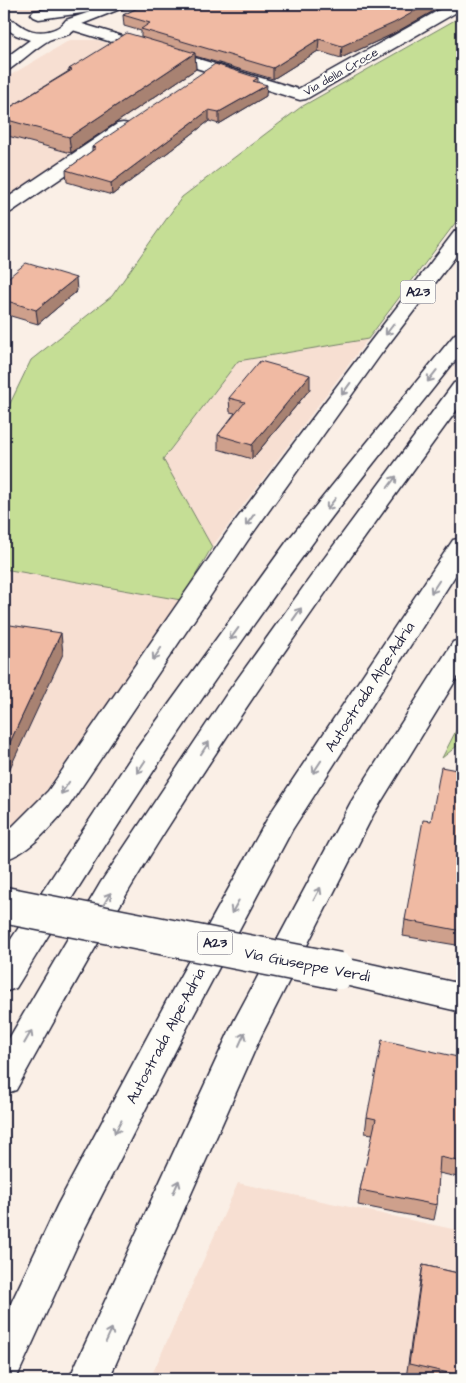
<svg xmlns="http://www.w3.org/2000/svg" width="466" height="1383" font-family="'Architects Daughter',sans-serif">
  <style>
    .built { fill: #f7dfd2 }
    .green { fill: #c5de95; stroke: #748068 }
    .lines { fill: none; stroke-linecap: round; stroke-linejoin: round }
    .minor-casing { stroke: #22223b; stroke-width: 3 }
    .major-casing { stroke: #22223b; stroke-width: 3 }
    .highway-casing { stroke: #22223b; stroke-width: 3 }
    .minor { fill: #fdfcf7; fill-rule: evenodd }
    .major { fill: #fdfcf7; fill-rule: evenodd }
    .highway { fill: #fdfcf7; fill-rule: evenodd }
    .major-bridge-casing { stroke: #22223b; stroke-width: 39; stroke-linecap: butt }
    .major-bridge { stroke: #fdfcf7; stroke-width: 36 }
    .wall { fill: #cea08c; stroke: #22223b }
    .shaded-wall { fill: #a88272; stroke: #22223b }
    .building { fill: #f0baa3; stroke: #22223b }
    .oneway { stroke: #9a9aa2 }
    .labels { text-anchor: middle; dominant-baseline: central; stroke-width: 4; stroke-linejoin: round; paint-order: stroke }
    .far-street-label { font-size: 12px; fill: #22223b; stroke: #fdfcf7 }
    .shield { fill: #fdfcf7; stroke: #646373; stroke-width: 1 }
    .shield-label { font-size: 14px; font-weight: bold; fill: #22223b }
    .street-label { font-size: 15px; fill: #22223b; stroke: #fdfcf7 }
  </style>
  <rect width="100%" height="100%" fill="#faefe6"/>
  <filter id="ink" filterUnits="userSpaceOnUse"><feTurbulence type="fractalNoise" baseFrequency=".02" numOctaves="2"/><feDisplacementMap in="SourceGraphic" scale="10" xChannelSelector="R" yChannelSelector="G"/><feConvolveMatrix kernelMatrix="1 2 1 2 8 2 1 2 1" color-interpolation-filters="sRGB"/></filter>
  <g filter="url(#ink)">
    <path class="built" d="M4,4H77L33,9L4,8Z
      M70,40H97L196,70L4,201V79Z
      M368,339L212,547L163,460L238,361Z
      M4,569L181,600L45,792L29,811L15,824L4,829Z
      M238,1183L462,1231V1379H150Z"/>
    <path class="green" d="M462,16V214L368,339L238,361L163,459L212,547L181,600L4,569V416L31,360L112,296L182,197L301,107Z
      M462,719V742L442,758Z"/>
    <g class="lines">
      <defs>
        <path id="minor" d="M450,4H462V9L306,99L300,100L66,28L63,25L66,22H76L298,89Z
          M123,123L129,124L132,128L129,132L11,212L4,214V200L117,124Z"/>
        <path id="major" d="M83,4H97L99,8L108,4H127L125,7L77,26C71,38 60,35 49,40C35,48 23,60 10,69L4,71V59L30,40L16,35L4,27V17C12,18 18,24 25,28C38,35 58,32 66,20L90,12L39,19L34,17L31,14L34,11Z
          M339,957L462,984V1012L327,981L323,971L327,961Z"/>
        <path id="highway" d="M462,229V248L381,354L248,540L68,807C50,827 31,852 4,860V833L12,827L48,791L230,528L367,346L455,231Z
          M462,332V352C410,418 356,483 306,552C202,693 107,839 16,988L4,992V950L135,751L288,540L455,334Z
          M462,381V403C359,544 258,685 164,833C111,917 64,1003 16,1090L4,1094V1047L101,882L228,692L317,568L454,383Z
          M462,538V565L292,830L191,1020L84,1230L18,1375L4,1379V1318L58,1204L167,1000L270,814L453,540Z
          M462,639V670L373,815L261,1036L109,1379H69L234,1021L351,802L453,642Z"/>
      </defs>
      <use href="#minor" class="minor-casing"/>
      <use href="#major" class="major-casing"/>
      <use href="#highway" class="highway-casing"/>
      <use href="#minor" class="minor"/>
      <use href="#major" class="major"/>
      <use href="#highway" class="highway"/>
      <defs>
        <path id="major-bridge" d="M4,905L339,971"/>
      </defs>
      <use href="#major-bridge" class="major-bridge-casing"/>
      <use href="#major-bridge" class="major-bridge"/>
    </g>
    <path class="wall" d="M146,4H446L393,34L341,58L318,51L273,79L195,56L196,69L71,153L4,135V111L69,71V69L141,38V31L124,26L123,15Z
      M258,78V82L266,96L219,124L209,121L112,195L67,182L66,170L92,151V147Z
      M4,281L77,291L38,324L4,314Z
      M310,389L252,459L218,449V435L235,413L230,412L229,398Z
      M462,771V946L403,936L405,920L431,821Z
      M462,1058V1178L439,1173L437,1205L434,1220L358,1205L360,1190L373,1134L365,1133L367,1117Z
      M423,1265L462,1274V1379H409L406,1378L420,1281Z"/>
    <path class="shaded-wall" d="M428,4H446L393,34L341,58L342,46Z
      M319,39L318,51L273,79V68Z
      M195,53L196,69L71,153L69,137Z
      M267,85L266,96L219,124V112Z
      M209,110V121L112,195L111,183Z
      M76,278L77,291L38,324L36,310Z
      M310,375V389L252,459V445Z
      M61,633L63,654L4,781V755Z"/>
    <path class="building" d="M146,4H428L394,23L342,46L319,39L273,68L141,29L150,23L123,15Z
      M127,33L195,53L69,137L4,119V111L72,70L69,69Z
      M215,64L258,78L253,81L267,85L219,112L209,110L111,183L66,170L96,148L92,147Z
      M26,263L76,278L36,310L4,300V281Z
      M260,361L310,375L252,445L218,435L245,402L229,398Z
      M4,624L61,633L4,755Z
      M441,767L462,771V931L405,920L423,820L431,821Z
      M382,1040L462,1058V1162L440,1157L437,1205L360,1190L376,1119L367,1117Z
      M423,1265L462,1274V1376L409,1364Z"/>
    <defs><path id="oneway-shaft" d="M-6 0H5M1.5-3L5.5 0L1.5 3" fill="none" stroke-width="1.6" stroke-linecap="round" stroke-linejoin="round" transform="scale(1.25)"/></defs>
    <g class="oneway">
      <use href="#oneway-shaft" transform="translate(390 329) rotate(127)"/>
      <use href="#oneway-shaft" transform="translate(432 376) rotate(128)"/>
      <use href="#oneway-shaft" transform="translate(346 389) rotate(126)"/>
      <use href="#oneway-shaft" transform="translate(392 482) rotate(-53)"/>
      <use href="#oneway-shaft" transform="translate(331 504) rotate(128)"/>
      <use href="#oneway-shaft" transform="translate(250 520) rotate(126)"/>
      <use href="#oneway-shaft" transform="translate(435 587) rotate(123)"/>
      <use href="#oneway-shaft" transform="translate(297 614) rotate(-55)"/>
      <use href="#oneway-shaft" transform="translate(234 634) rotate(126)"/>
      <use href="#oneway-shaft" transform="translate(157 654) rotate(124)"/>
      <use href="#oneway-shaft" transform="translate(205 748) rotate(-57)"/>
      <use href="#oneway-shaft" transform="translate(141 767) rotate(124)"/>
      <use href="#oneway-shaft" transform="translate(317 767) rotate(123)"/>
      <use href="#oneway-shaft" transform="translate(65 788) rotate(124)"/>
      <use href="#oneway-shaft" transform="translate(317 894) rotate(-62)"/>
      <use href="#oneway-shaft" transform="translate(107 899) rotate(-60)"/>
      <use href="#oneway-shaft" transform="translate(235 907) rotate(119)"/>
      <use href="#oneway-shaft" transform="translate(28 1037) rotate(-60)"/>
      <use href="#oneway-shaft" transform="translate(242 1039) rotate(-66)"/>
      <use href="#oneway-shaft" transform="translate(118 1127) rotate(118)"/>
      <use href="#oneway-shaft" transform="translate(176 1187) rotate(-66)"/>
      <use href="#oneway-shaft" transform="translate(109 1335) rotate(-66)"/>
    </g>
  </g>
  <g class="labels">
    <g class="far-street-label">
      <text transform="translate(341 72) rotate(-30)">Via della Croce</text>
    </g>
    <g class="shield">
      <rect x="400.5" y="280.5" width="35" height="23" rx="4"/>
      <rect x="197.5" y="931.5" width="35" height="23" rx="4"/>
    </g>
    <g class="shield-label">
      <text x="418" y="292">A23</text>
      <text x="215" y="943">A23</text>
    </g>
    <g class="street-label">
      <text transform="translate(370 687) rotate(-57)">Autostrada Alpe-Adria</text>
      <text transform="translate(307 965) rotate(11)">Via Giuseppe Verdi</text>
      <text transform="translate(166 1036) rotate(-62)">Autostrada Alpe-Adria</text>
    </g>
  </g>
  <rect width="466" height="1383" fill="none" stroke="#fdfcf7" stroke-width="20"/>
  <rect x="10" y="10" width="446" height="1363" fill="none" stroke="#22223b" stroke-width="2" filter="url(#ink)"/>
</svg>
